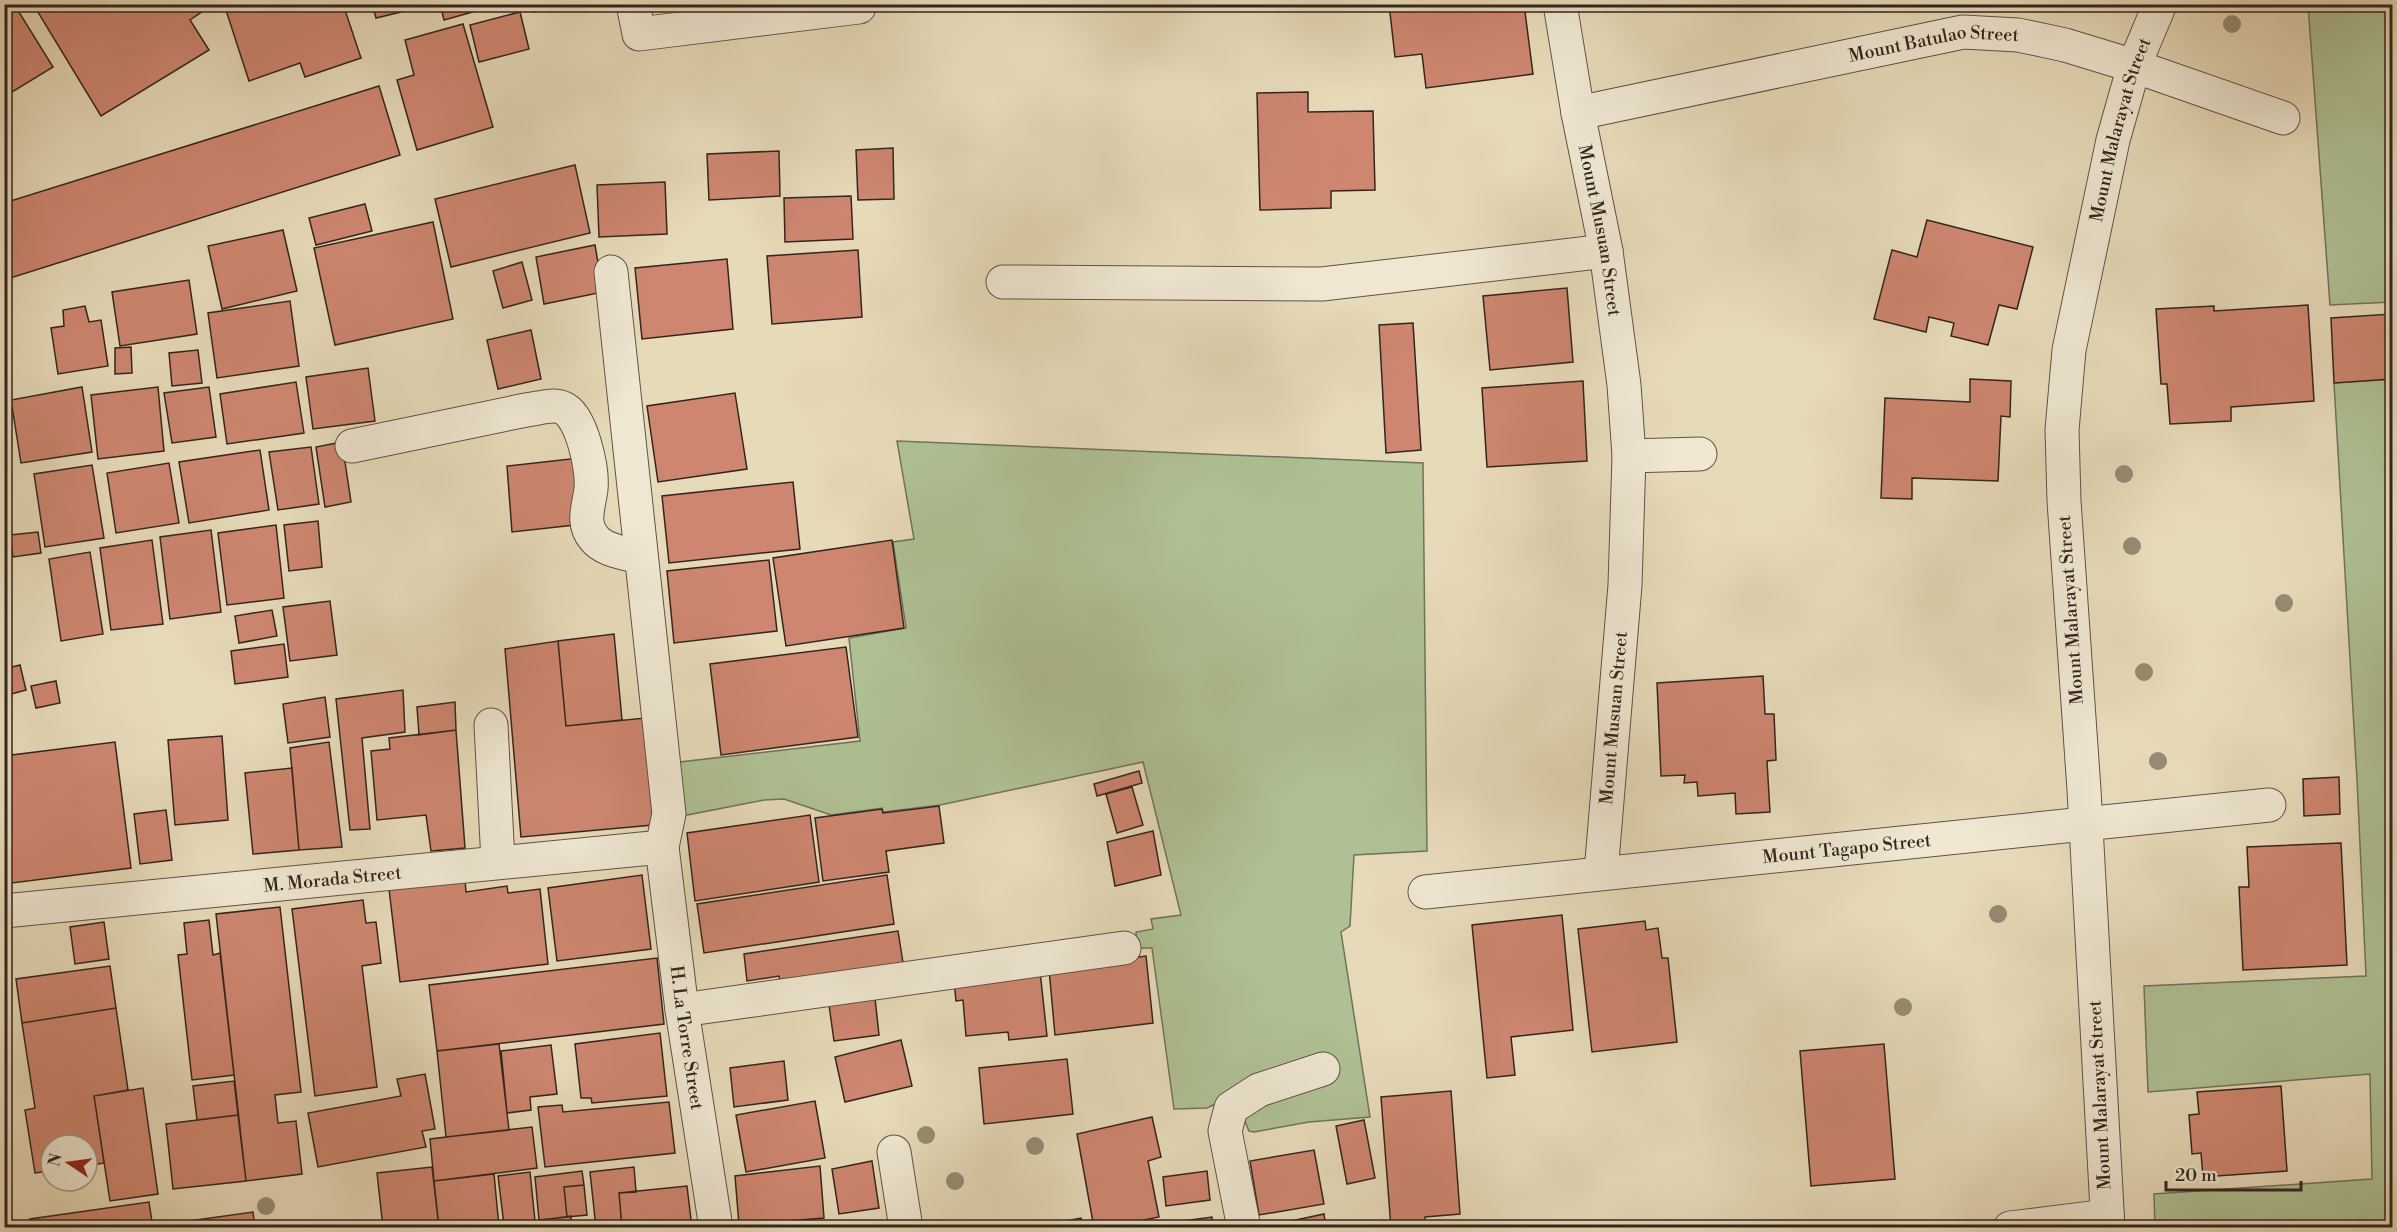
<svg xmlns="http://www.w3.org/2000/svg" width="2397" height="1232" font-family="'Libre Bodoni',serif">
  <style>
    .green { fill: #afc194; stroke: #71735a; stroke-width: 1.5 }
    .building { fill: #ce8670; stroke: #33251f; stroke-width: 1.5 }
    .lines { fill: none; stroke-linecap: round; stroke-linejoin: round }
    .minor-casing { stroke: #605246; stroke-width: 35 }
    .minor { stroke: #efe7d2; stroke-width: 33 }
    .tree { fill: #958c74 }
    .labels { text-anchor: middle; dominant-baseline: central; stroke-width: 6; stroke-linejoin: round; paint-order: stroke }
    .street-label { font-size: 18px; fill: #33251f; stroke: #efe7d2 }
  </style>
  <rect width="100%" height="100%" fill="#e7dab9"/>
  <filter id="stains"><feTurbulence type="fractalNoise" baseFrequency=".00333" numOctaves="4"/><feColorMatrix values="0 0 0 0 .2 0 0 0 0 .09 0 0 0 0 .02 0 0 0 .5 -.17"/></filter>
  <radialGradient id="worn" r=".72"><stop offset=".6" stop-color="#630" stop-opacity="0"/><stop offset="1" stop-color="#630" stop-opacity=".3"/></radialGradient>
  <path class="green" d="M2308,5H2392V302L2330,305Z
    M2392,379V1227H2155L2154,1194L2372,1179L2370,1074L2148,1092L2144,986L2366,976L2357,779L2334,383Z
    M897,441L1423,463L1427,851L1354,855L1350,926L1341,932L1370,1117L1309,1122L1254,1132L1249,1131L1244,1119L1226,1099L1207,1108L1174,1109L1152,948H1137L1136,932L1153,929L1151,919L1181,915L1143,762L940,805L883,812L882,808L831,815L784,799L764,800L682,816L680,762L860,741L849,638L906,628L893,542L914,539Z"/>
  <path class="building" d="M4,4H14L53,67L4,97Z
    M33,4H203L206,9L190,20L209,50L101,116Z
    M224,4H343L361,58L305,77L300,63L249,81Z
    M372,4H426V6L376,18Z
    M440,4H501L444,20Z
    M531,4H563L533,12Z
    M1389,4H1524L1533,74L1426,88L1422,54L1395,57Z
    M520,12L529,49L479,62L470,25Z
    M463,24L493,127L417,150L397,80L414,75L405,40Z
    M379,86L400,155L4,280V203Z
    M1308,92V112L1373,111L1375,190L1331,191V208L1260,210L1257,93Z
    M893,148L894,199L858,200L856,150Z
    M779,151L780,196L709,200L707,154Z
    M575,165L590,233L451,267L435,199Z
    M665,182L667,234L599,237L597,185Z
    M851,196L853,239L785,242L784,198Z
    M365,204L372,231L316,245L309,218Z
    M1927,220L2033,247L2017,309L1999,305L1988,345L1951,336L1954,323L1929,317L1926,332L1874,319L1892,250L1917,257Z
    M433,222L453,319L335,345L314,248Z
    M283,230L297,291L222,309L208,246Z
    M595,245L603,292L544,304L536,257Z
    M858,250L862,317L772,324L767,256Z
    M727,259L733,329L642,339L635,268Z
    M522,262L532,300L503,308L493,271Z
    M189,280L197,334L120,346L112,292Z
    M1567,288L1573,362L1490,370L1483,296Z
    M290,301L299,366L217,378L208,313Z
    M2308,305L2314,401L2231,407V421L2170,424L2167,384H2161L2156,309L2214,306V311Z
    M85,306L89,322L101,320L108,366L58,374L51,328L64,326L63,310Z
    M2392,314V379L2334,383L2331,318Z
    M1413,323L1421,450L1386,453L1379,325Z
    M531,330L541,379L498,389L487,340Z
    M131,347L132,373L115,374V348Z
    M198,350L202,383L172,386L169,353Z
    M368,368L375,421L313,429L306,377Z
    M1970,379L2011,381L2010,417L2001,416L1998,481L1912,478V499L1881,498L1885,398L1970,402Z
    M1583,381L1587,461L1487,467L1482,388Z
    M296,382L304,433L227,444L220,394Z
    M82,387L92,452L21,463L11,400Z
    M158,387L164,451L98,459L91,395Z
    M209,387L216,437L172,443L164,393Z
    M735,393L747,469L658,482L647,406Z
    M4,424L9,467H4Z
    M342,442L351,502L325,507L316,447Z
    M311,447L319,504L278,510L269,452Z
    M260,450L269,510L189,523L179,462Z
    M579,458L584,524L512,532L507,466Z
    M169,463L179,523L116,533L107,473Z
    M92,465L104,538L45,547L34,474Z
    M793,482L800,549L669,563L662,496Z
    M318,521L322,567L289,571L284,525Z
    M276,525L284,598L227,605L218,533Z
    M211,530L221,612L170,619L160,537Z
    M38,532L41,553L13,557L10,535Z
    M152,540L163,624L111,630L100,548Z
    M892,540L904,628L786,646L773,558Z
    M90,552L103,634L61,641L49,559Z
    M769,560L777,631L674,643L667,571Z
    M330,601L337,655L290,661L283,607Z
    M272,610L277,636L239,643L235,616Z
    M614,634L622,720L566,726L558,641Z
    M558,641L566,726L645,718L653,825L521,837L505,649Z
    M284,644L288,677L235,684L231,651Z
    M846,647L858,737L721,755L710,664Z
    M20,665L26,690L4,696V669Z
    M1763,676L1765,714H1774L1776,760L1767,761L1770,812L1736,814L1735,793L1698,796L1697,782L1684,783L1685,775L1661,776L1657,683Z
    M56,681L60,703L36,708L31,686Z
    M403,690L405,732L362,738L370,829L350,830L336,699Z
    M325,697L330,737L288,743L283,704Z
    M455,702L456,730L419,735L417,707Z
    M456,730L465,848L431,851L426,815L377,820L371,751L390,749L389,738Z
    M222,736L228,820L175,825L168,740Z
    M115,742L131,868L4,884V756Z
    M329,742L342,847L299,850L290,748Z
    M292,768L299,850L253,854L245,773Z
    M1139,771L1142,783L1097,796L1094,784Z
    M2339,777L2340,814L2304,816L2303,779Z
    M1132,787L1143,825L1117,833L1106,794Z
    M939,806L944,843L886,851L889,872L823,881L815,818L882,809L883,813Z
    M166,810L172,860L140,864L134,814Z
    M810,815L819,882L695,901L687,833Z
    M1153,831L1161,875L1115,886L1107,842Z
    M2341,843L2347,965L2243,970L2239,887H2249L2247,847Z
    M642,875L651,949L557,961L548,888Z
    M887,875L894,924L704,953L697,904Z
    M465,880L466,892L507,886L508,893L540,889L548,964L400,982L389,889Z
    M363,900L366,923L376,922L381,963L362,966L377,1087L315,1096L292,909Z
    M280,907L301,1092L275,1095L278,1123L296,1121L302,1174L246,1181L216,914Z
    M1562,915L1573,1030L1511,1037L1515,1075L1487,1078L1472,925Z
    M209,920L213,955L220,953L234,1075L192,1080L178,955L187,954L184,923Z
    M1645,921L1646,930L1658,928L1662,958H1668L1677,1042L1592,1052L1578,929Z
    M104,922L109,959L75,964L70,927Z
    M898,931L904,969L781,987L779,976L747,981L744,954Z
    M1146,956L1153,1023L1055,1035L1049,969Z
    M657,958L664,1024L437,1051L429,985Z
    M110,966L116,1008L22,1023L16,979Z
    M1040,971L1047,1036L1009,1040L1008,1032L966,1036L963,1000L956,1001L954,981Z
    M875,998L879,1035L834,1041L829,1005Z
    M116,1008L128,1090L94,1096L104,1163L87,1166V1145H51V1171L35,1173L25,1110L35,1108L22,1023Z
    M660,1033L667,1096L592,1103L591,1098H581L575,1044Z
    M901,1040L912,1086L845,1102L835,1057Z
    M499,1044L509,1130L446,1137L437,1051Z
    M1884,1044L1895,1179L1811,1186L1800,1051Z
    M551,1045L557,1094L530,1097L531,1110L507,1113L501,1051Z
    M1067,1059L1073,1114L984,1124L979,1068Z
    M784,1061L788,1100L734,1107L730,1068Z
    M425,1074L435,1129L422,1131L426,1147L318,1167L308,1113L401,1096L397,1079Z
    M234,1081L238,1115L197,1120L193,1086Z
    M2281,1086L2287,1171L2203,1177L2201,1153L2192,1154L2189,1115L2199,1114L2197,1092Z
    M143,1088L158,1194L110,1201L94,1096Z
    M1451,1091L1460,1214L1425,1217L1426,1228H1391L1381,1097Z
    M815,1101L825,1158L746,1172L736,1115Z
    M669,1102L675,1153L545,1167L538,1107L562,1105L563,1112Z
    M238,1115L246,1181L173,1189L166,1124Z
    M1152,1117L1161,1157L1148,1161L1159,1217L1105,1228H1094L1077,1134Z
    M1364,1120L1375,1178L1347,1184L1336,1126Z
    M532,1127L537,1168L434,1181L430,1139Z
    M1314,1150L1324,1204L1259,1215L1250,1161Z
    M872,1161L879,1208L839,1214L832,1169Z
    M820,1166L824,1218L739,1225L735,1176Z
    M432,1167L439,1228H383L377,1173Z
    M634,1167L636,1192L619,1193L622,1228H596L590,1172Z
    M582,1171L584,1185L564,1187L567,1217L539,1220L535,1177Z
    M1207,1171L1210,1200L1166,1206L1163,1177Z
    M530,1172L535,1221L504,1225L498,1176Z
    M494,1174L499,1227L439,1228L434,1181Z
    M584,1185L587,1215L567,1217L564,1187Z
    M687,1186L692,1228H622L619,1193Z
    M149,1202L153,1228H31L30,1219Z
    M253,1212L255,1228H160L159,1225Z
    M1324,1214L1326,1228H1258Z
    M571,1216L572,1228H504V1225Z
    M1212,1217V1228H1168V1223Z
    M1081,1218L1083,1228H1055L1054,1223Z"/>
  <g class="lines">
    <defs>
      <g id="minor">
        <path d="M633,4L639,34L859,7L858,4"/>
        <path id="s1" d="M1560,4L1578,113L1606,251L1624,385L1629,456L1625,585L1601,873"/>
        <path id="s2" d="M1578,113L1963,32L2018,35L2065,45L2134,66L2283,118"/>
        <path id="s3" d="M611,272L669,814L662,847L682,1010L716,1228"/>
        <path d="M1003,282L1322,284L1606,251"/>
        <path d="M352,446L526,410C537,409 553,403 563,408C582,416 593,470 591,489C589,506 581,523 594,538C604,551 625,553 640,557"/>
        <path d="M1629,456L1700,454"/>
        <path d="M491,725L498,862"/>
        <path id="s4" d="M1425,892L2269,805"/>
        <path id="s5" d="M4,911L662,847"/>
        <path d="M682,1010L1124,948"/>
        <path d="M894,1152L906,1228"/>
        <path d="M1244,1228L1225,1131L1231,1108L1259,1090L1323,1069"/>
        <path d="M2010,1228L2107,1216"/>
        <path id="s6" d="M2108,1228L2084,790L2064,501L2062,430L2069,350L2113,140L2134,66L2160,4"/>
      </g>
    </defs>
    <use href="#minor" class="minor-casing"/>
    <use href="#minor" class="minor"/>
  </g>
  <g class="tree">
    <circle cx="2232" cy="24" r="9"/>
    <circle cx="2124" cy="474" r="9"/>
    <circle cx="2132" cy="546" r="9"/>
    <circle cx="2284" cy="603" r="9"/>
    <circle cx="2144" cy="672" r="9"/>
    <circle cx="2158" cy="761" r="9"/>
    <circle cx="1998" cy="914" r="9"/>
    <circle cx="1903" cy="1007" r="9"/>
    <circle cx="926" cy="1135" r="9"/>
    <circle cx="1035" cy="1146" r="9"/>
    <circle cx="955" cy="1181" r="9"/>
    <circle cx="266" cy="1206" r="9"/>
  </g>
  <g class="labels">
    <g class="street-label">
      <text stroke="none"><textPath href="#s2" startOffset="363">Mount Batulao Street</textPath></text>
      <text stroke="none"><textPath href="#s6" startOffset="1106">Mount Malarayat Street</textPath></text>
      <text stroke="none"><textPath href="#s1" startOffset="230">Mount Musuan Street</textPath></text>
      <text transform="translate(2071 610) rotate(-94)">Mount Malarayat Street</text>
      <text transform="translate(1614 718) rotate(-85)">Mount Musuan Street</text>
      <text stroke="none"><textPath href="#s4" startOffset="424">Mount Tagapo Street</textPath></text>
      <text stroke="none"><textPath href="#s5" startOffset="330">M. Morada Street</textPath></text>
      <text stroke="none"><textPath href="#s3" startOffset="771">H. La Torre Street</textPath></text>
      <text transform="translate(2100 1095) rotate(-93)">Mount Malarayat Street</text>
    </g>
  </g>
  <rect width="2397" height="1232" fill="none" stroke="#e7dab9" stroke-width="24"/>
  <rect x="6" y="6" width="2385" height="1220" fill="none" stroke="#33251f" stroke-width="3"/>
  <rect x="12" y="12" width="2373" height="1208" fill="none" stroke="#33251f" stroke-width="1.5"/>
  <g transform="translate(69 1163) rotate(283)"><circle r="28" fill="#efe7d2" stroke="#a4998a" stroke-width="1.5"/>
  <path d="M0-4.5L10 22L0 15L-10 22Z" fill="#8f2418"/>
  <text y="-9" font-size="16" font-weight="bold" text-anchor="middle" fill="#33251f">N</text>
  </g>
  <path d="M2166 1181v9h135v-9" fill="none" stroke="#33251f" stroke-width="3"/>
  <text x="2175" y="1181" font-size="18" fill="#33251f" stroke="#efe7d2" stroke-width="4.5" paint-order="stroke">20 m</text>
  <rect width="100%" height="100%" filter="url(#stains)"/>
  <rect width="100%" height="100%" fill="url(#worn)"/>
</svg>
